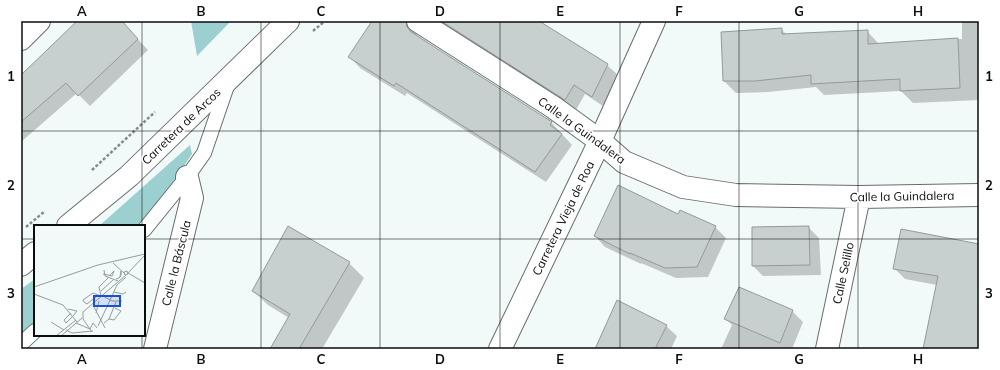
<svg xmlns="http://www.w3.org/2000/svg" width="1000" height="370" font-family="Mulish,sans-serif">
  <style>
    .green { fill: #9cd0d0 }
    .shadow { fill: #0003 }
    .building { fill: #c8d0cf; stroke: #939a9a }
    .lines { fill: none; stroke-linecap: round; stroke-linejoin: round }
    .lane-casing { stroke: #676d6d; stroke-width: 16 }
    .street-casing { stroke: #676d6d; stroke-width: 24 }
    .secondary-casing { stroke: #676d6d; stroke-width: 24 }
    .path { stroke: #858a8a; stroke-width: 2.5; stroke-dasharray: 3 2; stroke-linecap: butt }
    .lane { stroke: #fff; stroke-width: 14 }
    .street { stroke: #fff; stroke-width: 22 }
    .secondary { stroke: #fff; stroke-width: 22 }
    .grid { fill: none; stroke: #0b0d0d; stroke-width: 1; stroke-opacity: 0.55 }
    .labels { text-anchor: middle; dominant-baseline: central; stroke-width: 3.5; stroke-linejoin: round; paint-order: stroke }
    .street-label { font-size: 12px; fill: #0b0d0d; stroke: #fff }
    .inset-road { fill: none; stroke: #969b9b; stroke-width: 1 }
    .view { fill: #1d4ed8; fill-opacity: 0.15; stroke: #1d4ed8; stroke-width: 2 }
    .inset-edge { fill: none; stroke: #0b0d0d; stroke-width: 2 }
    .neatline { fill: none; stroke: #0b0d0d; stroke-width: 1.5 }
    .grid-label { font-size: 13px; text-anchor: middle; font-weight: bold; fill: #0b0d0d }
  </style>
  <rect width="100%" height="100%" fill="#f2f9f9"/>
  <path class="green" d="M191,21H231L197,56Z
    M190,145L192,154C176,179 158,203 138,226H99Z
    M35,279V322L21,334V289Z"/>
  <path class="shadow" d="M78,21H121L148,50L90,106L77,93L21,142V74L36,62Z
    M373,21H422L416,31L417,36L551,122L572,145L546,182L407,93L405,96L360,68L350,57Z
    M437,21H537L607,65L618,75L603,106L585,94L576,110Z
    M962,21H979V100L913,103L901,91L824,95L816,87L768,92L736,93L724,81L781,29L787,35L867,31L879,44L962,39Z
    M678,216L715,227L726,238L708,277L676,278L641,263V264L605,247L595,236Z
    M808,227L819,238L821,275L763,276L753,266Z
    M979,245V349H924L937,285L905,279L894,268Z
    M349,263L364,278L322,349H271L289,318L268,305L253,291Z
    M792,311L803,322L792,349H721L732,325L726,319Z
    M666,326L677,336L671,349H596Z"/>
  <path class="building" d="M77,21H122L138,39L78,96L66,83L21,122V75Z
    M372,21H406L407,27L411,32L552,122L550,125L562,134L535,172L396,83L394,86L348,57Z
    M441,21H539L608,64L592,97L574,85L565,100Z
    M782,28V34L868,30V44L958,38L960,88L900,91V79L811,84V75L755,81H723L721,32Z
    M618,185L678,214L680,210L716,226L697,267L665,268L630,253V254L594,236Z
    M288,226L350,262L299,349H270L290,314L252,291Z
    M809,226L810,265L752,266V227Z
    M901,229L979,244V349H923L938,276L893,269Z
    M739,287L793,310L780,343L724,319Z
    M617,300L667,325L655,349H595Z"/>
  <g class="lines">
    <defs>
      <path id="lane" d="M144,230L187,177L204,153L228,83
        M21,344L35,331"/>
      <path id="street" d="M418,21L553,107L600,141L624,162L683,187L736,195L859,197L979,195
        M21,39L39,21
        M155,349L192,198L187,177
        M500,349L600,141L654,21
        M827,349L859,197"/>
      <path id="secondary" d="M68,226L129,176L288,21
        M21,265L35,253"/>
    </defs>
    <use href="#lane" class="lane-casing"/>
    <use href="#street" class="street-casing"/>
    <use href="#secondary" class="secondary-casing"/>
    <path class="path" d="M313,31L325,21
      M92,170L155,112
      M26,227L45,211"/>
    <use href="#lane" class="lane"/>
    <use href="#street" class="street"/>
    <use href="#secondary" class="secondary"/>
  </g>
  <path class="grid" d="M142,21V226M261,21V349M380,21V349M500,21V349M620,21V349M739,21V349M858,21V349M21,131H979M21,239H35M144,239H979M142,335V349"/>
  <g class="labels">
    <g class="street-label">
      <text transform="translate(181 126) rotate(-44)">Carretera de Arcos</text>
      <text transform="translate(582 130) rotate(36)">Calle la Guindalera</text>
      <text transform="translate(902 196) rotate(-1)">Calle la Guindalera</text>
      <text transform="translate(563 218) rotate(-64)">Carretera Vieja de Roa</text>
      <text transform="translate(176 263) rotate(-76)">Calle la Báscula</text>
      <text transform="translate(843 273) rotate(-78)">Calle Selillo</text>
    </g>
  </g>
  <g transform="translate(34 225)">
    <rect width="111" height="111" fill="#f2f9f9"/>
    <path class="inset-road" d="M79,38L90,48M70,45L71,51L84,56M93,46L94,49L91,50L90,47ZM94,48L111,30M94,48L111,58M69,49L78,51L80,46L76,50M82,54L85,53L86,52L87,50V46L86,52M0,62L64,40L111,29M67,66L79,55M80,67L89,69L92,67M0,69L29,80L43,97M69,71L78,76H88M50,77L49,75L59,68L67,71L65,62L74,53M50,77L53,79L63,71M59,80L71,103M34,84L43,86L39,91M37,88L30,95L32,98L39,91M62,88L65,76M75,94L80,95L87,86L81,83M17,97L30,105M42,98L56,104M70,98L75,94L82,77M64,101L83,60L92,52M56,104L59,98L63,103M32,105L38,108L59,106M58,107L49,94V87L92,50M22,111L42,95M27,111L48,93"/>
    <path class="view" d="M60,71H86V81H60Z"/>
    <rect width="111" height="111" class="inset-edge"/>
  </g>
  <rect width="1000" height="370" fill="none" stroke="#ffffff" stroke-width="44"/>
  <rect x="22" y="22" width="956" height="326" class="neatline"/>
  <g class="grid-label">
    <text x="82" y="16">A</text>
    <text x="201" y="16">B</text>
    <text x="321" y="16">C</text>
    <text x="440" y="16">D</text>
    <text x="560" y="16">E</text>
    <text x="679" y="16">F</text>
    <text x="799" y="16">G</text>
    <text x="918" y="16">H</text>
    <text x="11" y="81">1</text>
    <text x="989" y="81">1</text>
    <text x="11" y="190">2</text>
    <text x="989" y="190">2</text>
    <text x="11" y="298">3</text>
    <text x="989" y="298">3</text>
    <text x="82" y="364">A</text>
    <text x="201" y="364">B</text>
    <text x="321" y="364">C</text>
    <text x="440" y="364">D</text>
    <text x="560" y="364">E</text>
    <text x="679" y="364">F</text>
    <text x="799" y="364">G</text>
    <text x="918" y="364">H</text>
  </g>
</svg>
